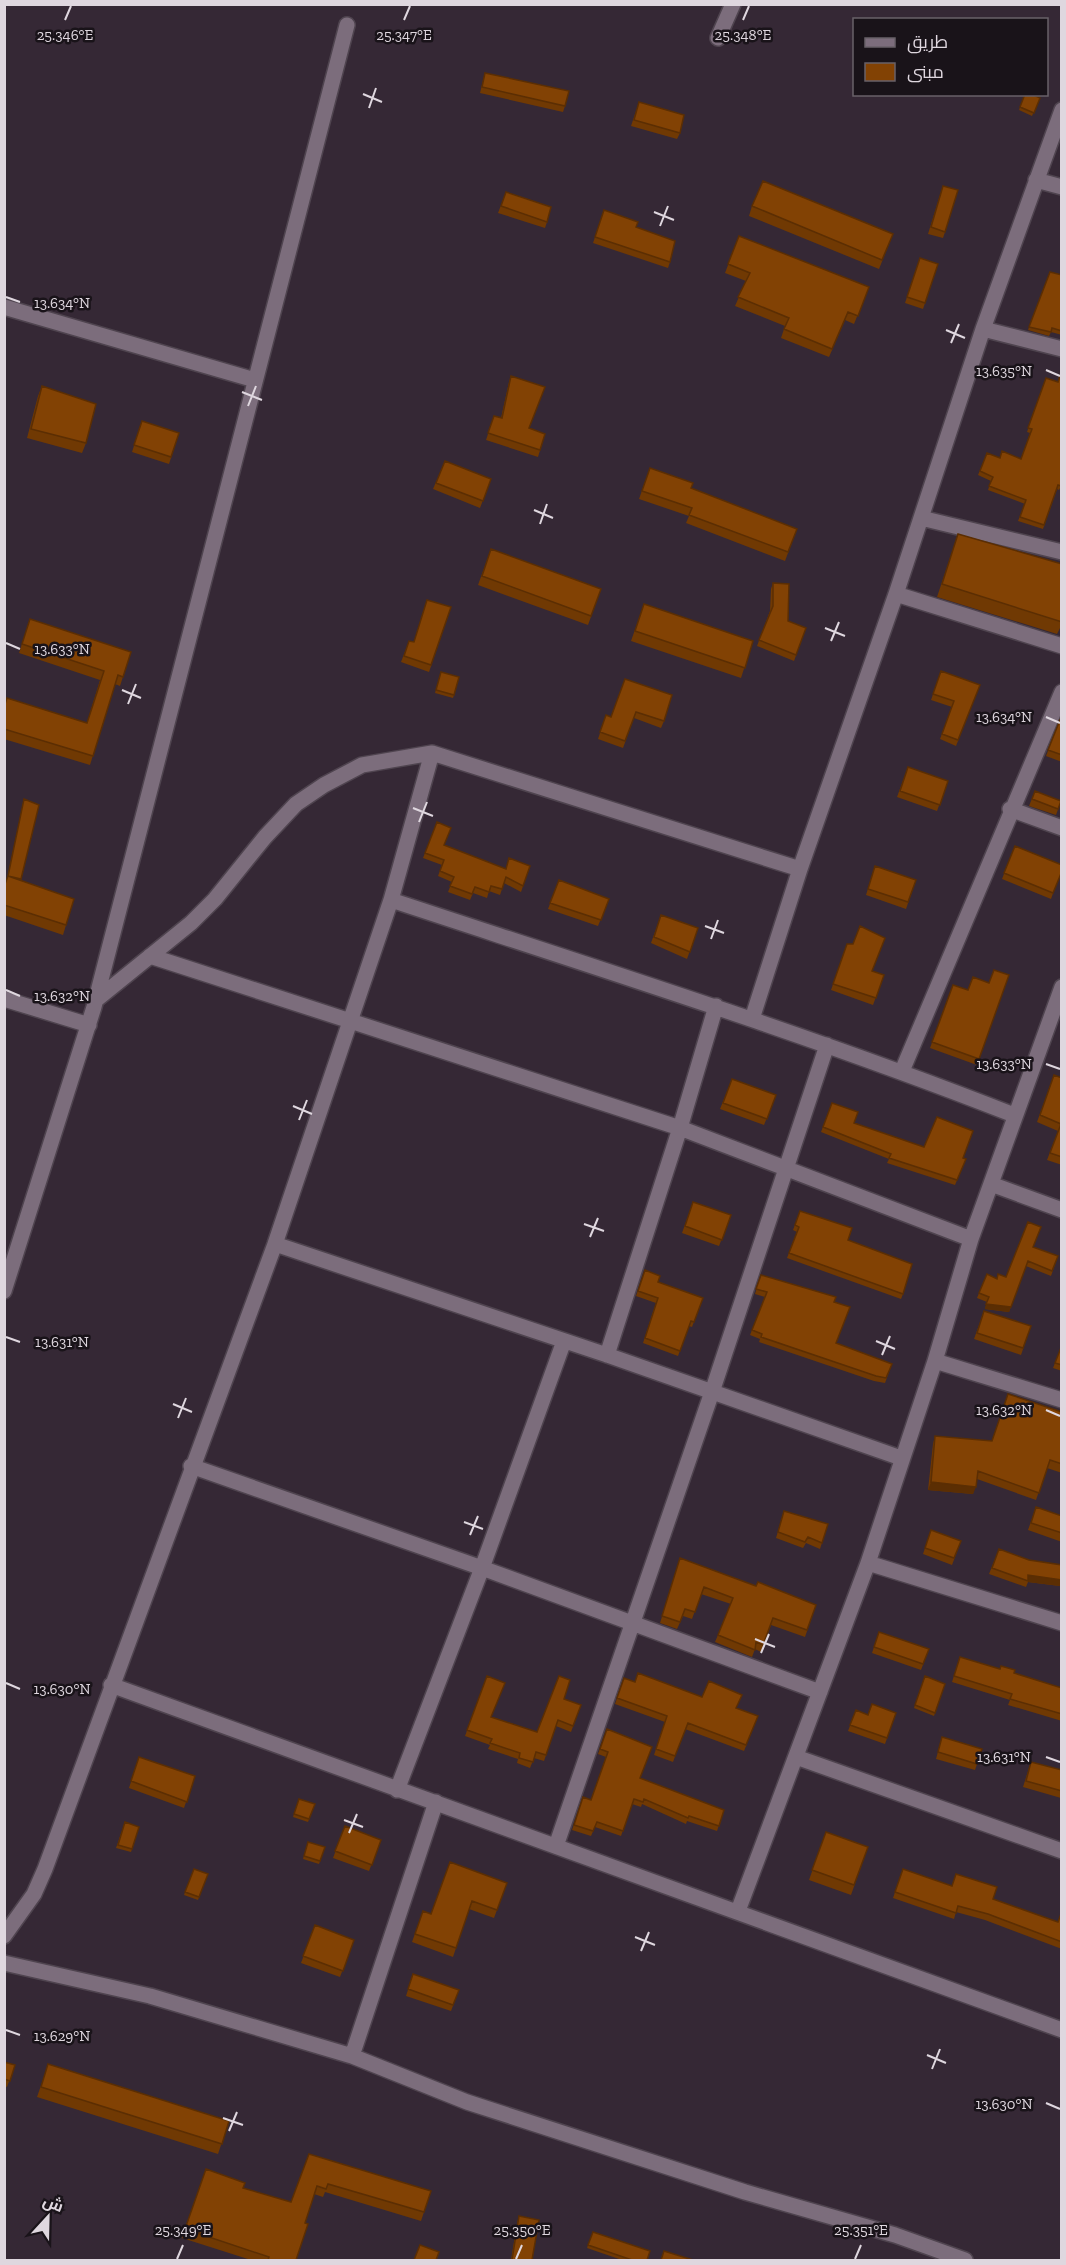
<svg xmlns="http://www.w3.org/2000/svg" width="1066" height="2265" font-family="'Zilla Slab',Cairo,serif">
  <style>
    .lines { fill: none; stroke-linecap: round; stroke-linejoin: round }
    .minor-casing { stroke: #4f444f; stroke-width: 18 }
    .minor { stroke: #7c6d7c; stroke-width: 15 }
    .wall { fill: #703903 }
    .shaded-wall { fill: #5b2e03 }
    .building { fill: #824204; stroke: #5b2e03; stroke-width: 1.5 }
    .ticks { fill: none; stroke: #dfd7df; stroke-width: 2 }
    .ticks-label { font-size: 15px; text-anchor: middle; fill: #dfd7df; stroke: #191319; stroke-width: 5; stroke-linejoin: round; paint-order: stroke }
  </style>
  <rect width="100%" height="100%" fill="#352835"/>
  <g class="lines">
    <defs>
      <path id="minor" d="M718,38L733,4
        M1036,180L1062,187
        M4,307L255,380
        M983,329L1062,349
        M921,518L1062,552
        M896,594L1062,646
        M1010,809L1062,828
        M391,900C600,969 810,1035 1014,1115
        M150,956L680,1128L971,1239
        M4,999L89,1025
        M96,1000L191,923L215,899L265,837L296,804L324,785L362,765L432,753L800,869
        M752,1019L800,869L896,594L983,329L1062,110
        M902,1071L1062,692
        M991,1184L1062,1210
        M275,1244L607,1355L901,1458
        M4,1291L94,1007L347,25
        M607,1355L680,1128L716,1006
        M935,1361L1062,1400
        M191,1466L482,1568L820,1692
        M868,1563L1062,1623
        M111,1685L1062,2030
        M796,1757L1062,1851
        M397,1790L482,1568L564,1341
        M556,1846L712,1392L827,1045
        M738,1911L868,1563L935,1361L971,1239L1062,987
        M4,1936L34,1894L45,1869L275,1244L391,900L432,753
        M4,1963L150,1996L352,2056L467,2102L745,2192L895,2235L965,2260
        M352,2056L436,1802"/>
    </defs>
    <use href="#minor" class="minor-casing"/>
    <use href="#minor" class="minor"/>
  </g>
  <path class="wall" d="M485,73L565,106L563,112L480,93Z
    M1025,94L1040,98L1032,116L1019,110Z
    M639,102L680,133L677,139L631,126Z
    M506,192L547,222L545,228L498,213Z
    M941,192L945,232L943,238L928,234Z
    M752,206L893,234L879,269L749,216Z
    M604,210L636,227L670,262L668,268L593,243Z
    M739,236L869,287L854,324L845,320L829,357L781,338L785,326L735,306L746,281L725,273Z
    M920,258L938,264L923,309L905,303Z
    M1050,272L1062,275V335L1051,332L1049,336L1028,330Z
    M511,376L529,428L545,434L538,457L486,440L494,416L501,418L509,382Z
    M1046,378L1062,484L1059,490L1057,489L1043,529L1018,521L1025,504L988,490L991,481L978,475L987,453L1000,458L1021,459L1030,433L1027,432Z
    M42,386L86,443L82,453L27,438L38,396Z
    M142,421L179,433L169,464L132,452Z
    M445,461L491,479L480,508L433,489Z
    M650,468L691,488L797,529L785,561L686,523L689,516L639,499Z
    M958,534L1062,564V624L1057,634L937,597Z
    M491,549L601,589L588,625L478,585Z
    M773,583L788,621L806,628L794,661L757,646L770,611L771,589Z
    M644,604L753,641L741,678L631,641Z
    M451,607L429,672L401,662L409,641L414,642Z
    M30,619L131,652L120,686L115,684L90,765L4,739V706L87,723L100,680L19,653Z
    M941,671L980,685L956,746L940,739L952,707L931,700Z
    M441,672L454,695L453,698L435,693Z
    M625,679L664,721L661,728L634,718L623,748L598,739L606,715L611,717Z
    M1060,720L1062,721V762L1046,756Z
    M908,767L948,781L937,811L897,797Z
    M1035,791L1061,801L1056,815L1029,806Z
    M24,799L39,805L21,880L66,925L63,935L4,915V887L7,879Z
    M437,822L445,845L506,869L530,866L521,892L504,883L500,895L489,891L487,898L473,893L470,900L448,892L452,882L438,876L442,865L423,858Z
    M1015,846L1061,871L1051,899L1002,879Z
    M875,866L916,880L906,909L866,895Z
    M559,880L609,899L598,926L548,909Z
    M661,915L698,928L687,959L651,943Z
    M847,944L872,971L884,975L873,1005L831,990Z
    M1009,975L977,1065L930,1048L953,985L968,990Z
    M1054,1075L1062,1078V1165L1047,1160L1058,1131L1037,1122Z
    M732,1079L776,1095L764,1125L720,1109Z
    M832,1103L854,1123L924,1147L966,1159L955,1185L887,1163L889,1159L821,1132Z
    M693,1202L731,1215L719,1246L682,1233Z
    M800,1211L848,1240L903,1294L901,1299L787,1258L797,1232L793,1230Z
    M1033,1247L1058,1256L1051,1276L1026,1266L1009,1312L985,1309L987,1302L977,1298L987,1274L997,1279L1006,1277Z
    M645,1270L658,1282L703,1298L692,1327L689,1326L678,1356L643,1343L656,1303L636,1296Z
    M761,1275L834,1302L836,1343L892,1364L885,1383L874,1381L759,1342L760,1339L750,1335L765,1297L755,1294Z
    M984,1311L1031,1326L1021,1355L974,1339Z
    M1062,1345V1371L1053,1368Z
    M1062,1412V1473L1047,1468L1036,1500L977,1479L973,1494L928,1490L933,1444L935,1436L992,1441Z
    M1036,1507L1062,1516V1542L1028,1530Z
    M784,1511L828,1524L820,1549L806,1543L803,1548L776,1538Z
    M931,1530L961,1541L952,1565L923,1554Z
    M999,1549L1029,1560L1062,1565V1583L1060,1586L1028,1582L1026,1587L989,1574Z
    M678,1565L756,1586L816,1605L805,1637L771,1625L761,1652L755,1649L752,1657L715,1642L731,1604L701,1594L692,1619L683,1616L677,1629L660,1623Z
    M879,1632L929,1649L921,1670L872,1653Z
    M960,1657L1062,1688V1721L1008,1705L1010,1700L952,1682Z
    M487,1676L492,1717L537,1732L564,1699L581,1705L571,1732L556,1726L544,1761L534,1758L530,1768L517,1763L518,1759L488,1749L490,1745L465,1736Z
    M925,1676L935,1713L934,1716L914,1708Z
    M624,1678L635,1682L702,1697L758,1716L744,1751L685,1729L673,1762L654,1755L665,1722L615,1704Z
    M856,1710L868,1715L896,1713L885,1744L848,1731Z
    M607,1729L640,1778L724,1810L717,1831L687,1821L686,1824L642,1804L641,1807L632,1804L621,1836L595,1827L591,1836L572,1830L583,1797L591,1800L606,1757L598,1754Z
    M942,1737L982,1749L975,1770L936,1759Z
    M139,1757L195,1776L184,1808L129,1788Z
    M1029,1768L1062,1770L1061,1798L1023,1787Z
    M299,1799L315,1804L308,1822L293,1817Z
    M125,1822L132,1849L131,1852L116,1848Z
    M345,1826L381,1840L369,1871L333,1858Z
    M826,1832L868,1847L851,1895L809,1880Z
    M308,1842L325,1847L319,1864L303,1859Z
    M194,1869L208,1874L198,1900L184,1895Z
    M903,1869L952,1886L993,1899L1058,1922L1062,1911V1949L985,1920L956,1912L954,1919L893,1898Z
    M507,1883L494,1918L469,1909L453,1957L412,1942L423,1911L431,1914Z
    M315,1925L354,1940L340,1977L301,1963Z
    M413,1974L459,1990L451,2011L406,1996Z
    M4,2062L15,2065L7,2087L4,2086Z
    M45,2074L229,2121L218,2154L37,2097Z
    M309,2154L424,2212L421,2221L325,2192L323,2197L314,2194L305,2223L296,2260H251L182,2238L206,2169L243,2188L291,2202Z
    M519,2216L532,2260H511L517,2223Z
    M593,2232L647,2260H622L587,2248Z"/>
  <path class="shaded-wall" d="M1028,1261L1009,1312L985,1309L986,1304Z
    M931,1482L976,1487L973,1494L928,1490Z
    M1028,1575L1062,1580V1583L1060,1586L1028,1582Z"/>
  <path class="building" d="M485,73L569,91L565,106L482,87Z
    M1025,94H1032L1040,98L1034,113L1020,107Z
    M639,102L684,115L680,133L634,120Z
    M763,181L893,234L882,260L752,206Z
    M943,186L958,190L945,232L931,227Z
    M506,192L551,207L547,222L501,206Z
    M604,210L638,222L636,227L675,241L670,262L595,237Z
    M739,236L869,287L858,316L848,312L832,349L784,329L789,318L738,297L750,273L728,264Z
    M920,258L938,264L925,303L907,297Z
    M1050,272L1062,275V331L1052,328L1051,332L1029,327Z
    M1061,373L1062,484L1061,486L1058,485L1044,525L1020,517L1026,500L989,486L993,477L980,471L987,453L1000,458L1002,451L1021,459L1032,429L1028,428L1046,378L1058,382Z
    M511,376L545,387L529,428L545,434L540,450L488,433L494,416L502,418Z
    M42,386L96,404L86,443L31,429Z
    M142,421L179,433L171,457L134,445Z
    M445,461L491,479L483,501L436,483Z
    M650,468L693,483L691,488L797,529L788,552L689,515L692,508L642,491Z
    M958,534L1062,564V622L942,584Z
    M491,549L601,589L591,616L482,576Z
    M773,583L789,584L788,621L806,628L796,655L759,640L773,606Z
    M427,600L451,607L431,665L404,656L409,641L414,642Z
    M644,604L753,641L745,668L635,631Z
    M30,619L131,652L123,677L118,675L93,756L4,729V707L7,698L87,723L104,671L22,644Z
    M941,671L980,685L958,740L942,734L954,701L933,694Z
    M441,672L459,677L454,695L436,690Z
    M625,679L672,695L664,721L636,712L625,741L600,732L606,715L611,717Z
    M1060,720L1062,721V755L1048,750Z
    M908,767L948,781L940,805L900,791Z
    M1035,791L1061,801L1058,809L1032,799Z
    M24,799L39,805L21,879L8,876Z
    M437,822L451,828L444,845L506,869L509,858L530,866L523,886L506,877L502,889L491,886L489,892L475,887L472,894L450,886L454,877L440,871L444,860L425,853Z
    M1015,846L1062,865V871L1053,893L1004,873Z
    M875,866L916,880L908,902L868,889Z
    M8,876L74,899L66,925L4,905V887Z
    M559,880L609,899L601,920L550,903Z
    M661,915L698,928L690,952L654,937Z
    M860,926L885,938L872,971L884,975L876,998L833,984L847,944H853Z
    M994,970L1009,975L979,1059L932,1042L953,985L968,990L973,977L989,983Z
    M1054,1075L1062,1078V1157L1050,1153L1061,1124L1040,1115Z
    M732,1079L776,1095L767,1119L723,1103Z
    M832,1103L858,1112L854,1123L924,1147L937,1117L973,1131L963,1158L966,1159L957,1180L889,1158L891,1154L823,1127Z
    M693,1202L731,1215L722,1240L685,1226Z
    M800,1211L852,1228L848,1240L912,1264L903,1294L789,1253L799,1227L795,1225Z
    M1028,1222L1041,1227L1033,1247L1058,1256L1052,1271L1028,1261L1011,1307L986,1304L989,1297L979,1293L987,1274L997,1279L998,1274L1006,1277Z
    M645,1270L660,1276L658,1282L703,1298L694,1322L691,1321L680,1351L645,1338L658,1298L638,1291Z
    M761,1275L836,1297L834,1302L850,1307L836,1343L892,1364L886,1378L876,1376L761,1337L762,1334L752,1330L767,1292L756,1289Z
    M984,1311L1031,1326L1023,1348L977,1333Z
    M1062,1345V1365L1055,1363Z
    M1008,1394L1062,1412V1464L1050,1460L1039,1493L978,1471L976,1487L931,1482L935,1436L992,1441Z
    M1036,1507L1062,1516V1533L1031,1523Z
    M784,1511L828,1524L822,1543L808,1537L805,1542L778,1532Z
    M931,1530L961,1541L954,1558L925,1548Z
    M999,1549L1029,1560L1062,1565V1580L1028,1575V1581L992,1568Z
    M680,1558L756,1586L758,1582L816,1605L807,1630L773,1618L763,1645L756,1642L755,1650L718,1635L733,1598L704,1587L695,1612L685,1609L680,1622L662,1616Z
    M879,1632L929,1649L923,1664L874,1647Z
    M960,1657L1000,1669L1001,1666L1015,1670L1014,1673L1062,1688V1714L1010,1699L1012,1694L954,1676Z
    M638,1673L702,1697L709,1681L742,1695L736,1708L758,1716L746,1745L688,1723L675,1756L656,1749L667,1716L617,1698L624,1678L635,1682Z
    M487,1676L505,1683L491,1717L537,1732L559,1676L570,1680L564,1699L581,1705L573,1726L558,1720L546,1755L536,1752L533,1762L519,1758L520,1753L490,1743L492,1739L467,1730Z
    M925,1676L945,1684L935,1713L915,1705Z
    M872,1704L896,1713L887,1738L850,1725L856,1710L868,1715Z
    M607,1729L652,1747L640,1778L724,1810L719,1826L689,1816L688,1818L644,1799L643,1802L634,1799L623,1831L597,1822L593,1831L574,1825L583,1797L591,1800L608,1752L600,1749Z
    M942,1737L982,1749L977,1764L938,1752Z
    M139,1757L195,1776L187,1802L131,1781Z
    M1031,1762L1062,1770V1791L1026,1781Z
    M299,1799L315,1804L309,1819L294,1814Z
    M125,1822L139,1827L132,1849L118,1845Z
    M345,1826L381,1840L372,1865L335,1851Z
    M826,1832L868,1847L854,1885L812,1870Z
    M308,1842L325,1847L320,1861L304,1856Z
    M450,1862L507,1883L497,1910L472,1901L456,1948L415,1934L423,1911L431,1914Z
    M194,1869L208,1874L199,1897L185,1892Z
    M903,1869L952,1886L956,1874L997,1887L993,1899L1058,1922L1062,1911V1942L988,1914L958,1906L956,1913L895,1892Z
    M315,1925L354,1940L343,1971L303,1956Z
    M413,1974L459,1990L453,2005L408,1989Z
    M4,2062L15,2065L10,2081L4,2079Z
    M48,2064L229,2121L222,2144L41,2087Z
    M309,2154L431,2191L424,2212L328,2184L326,2189L317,2186L305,2223L308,2224L296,2260H268L269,2257L185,2229L206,2169L245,2183L243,2188L291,2202Z
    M519,2216L539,2220L532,2260H512Z
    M593,2232L650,2251L647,2260H632L588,2245Z
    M420,2245L439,2252L436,2260H414Z
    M664,2251L693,2260H661Z"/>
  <path class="ticks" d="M65,20L71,6M404,20L410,6M743,20L749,6M363,94L382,102M369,108L376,88M654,212L674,220M660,226L668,206M6,297L20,302M946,330L965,338M951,343L959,324M1046,370L1060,376M242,392L262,400M248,406L256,386M534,510L553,518M540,524L547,504M825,628L845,636M831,641L839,622M6,643L20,649M122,690L141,698M128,704L136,684M1046,717L1060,723M413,808L433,816M419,822L427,802M705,926L724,933M711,939L718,920M6,990L20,996M1046,1064L1060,1069M293,1106L312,1114M299,1120L307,1100M584,1224L604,1231M590,1237L598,1218M6,1337L20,1342M876,1341L895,1349M882,1355L890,1336M173,1404L192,1412M1046,1410L1060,1416M178,1418L186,1398M464,1522L483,1529M470,1535L478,1516M755,1639L775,1647M761,1653L769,1634M6,1683L20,1689M1046,1757L1060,1762M344,1820L363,1827M349,1833L357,1814M635,1937L655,1945M641,1951L649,1932M6,2030L20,2035M927,2055L946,2063M932,2069L940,2049M1046,2103L1060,2109M223,2118L243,2125M229,2131L237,2112M177,2259L183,2245M516,2259L522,2245M855,2259L861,2245"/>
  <g class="ticks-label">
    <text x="65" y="40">25.346°E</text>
    <text x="404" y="40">25.347°E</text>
    <text x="743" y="40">25.348°E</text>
    <text x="62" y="308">13.634°N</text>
    <text x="1004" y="376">13.635°N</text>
    <text x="62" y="654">13.633°N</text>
    <text x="1004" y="722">13.634°N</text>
    <text x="62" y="1001">13.632°N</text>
    <text x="1004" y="1069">13.633°N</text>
    <text x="62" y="1347">13.631°N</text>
    <text x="1004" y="1415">13.632°N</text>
    <text x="62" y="1694">13.630°N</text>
    <text x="1004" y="1762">13.631°N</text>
    <text x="62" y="2041">13.629°N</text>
    <text x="1004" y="2109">13.630°N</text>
    <text x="183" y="2235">25.349°E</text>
    <text x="522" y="2235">25.350°E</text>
    <text x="861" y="2235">25.351°E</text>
  </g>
  <rect width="1066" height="2265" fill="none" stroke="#dfd7df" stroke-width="12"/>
  <rect x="853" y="18" width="195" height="78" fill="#191319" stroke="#686168" stroke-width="1.5"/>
  <rect x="865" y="38" width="30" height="9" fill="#7c6d7c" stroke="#686168" stroke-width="1.5"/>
  <text x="907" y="48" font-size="18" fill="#dfd7df">طريق</text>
  <rect x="865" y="63" width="30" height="18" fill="#824204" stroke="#686168" stroke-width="1.5"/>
  <text x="907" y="78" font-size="18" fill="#dfd7df">مبنى</text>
  <g transform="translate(48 2217) rotate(22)" stroke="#191319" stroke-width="4.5" paint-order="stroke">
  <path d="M0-4.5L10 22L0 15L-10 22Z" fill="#dfd7df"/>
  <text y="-9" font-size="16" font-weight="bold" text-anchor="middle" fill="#dfd7df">ش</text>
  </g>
</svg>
